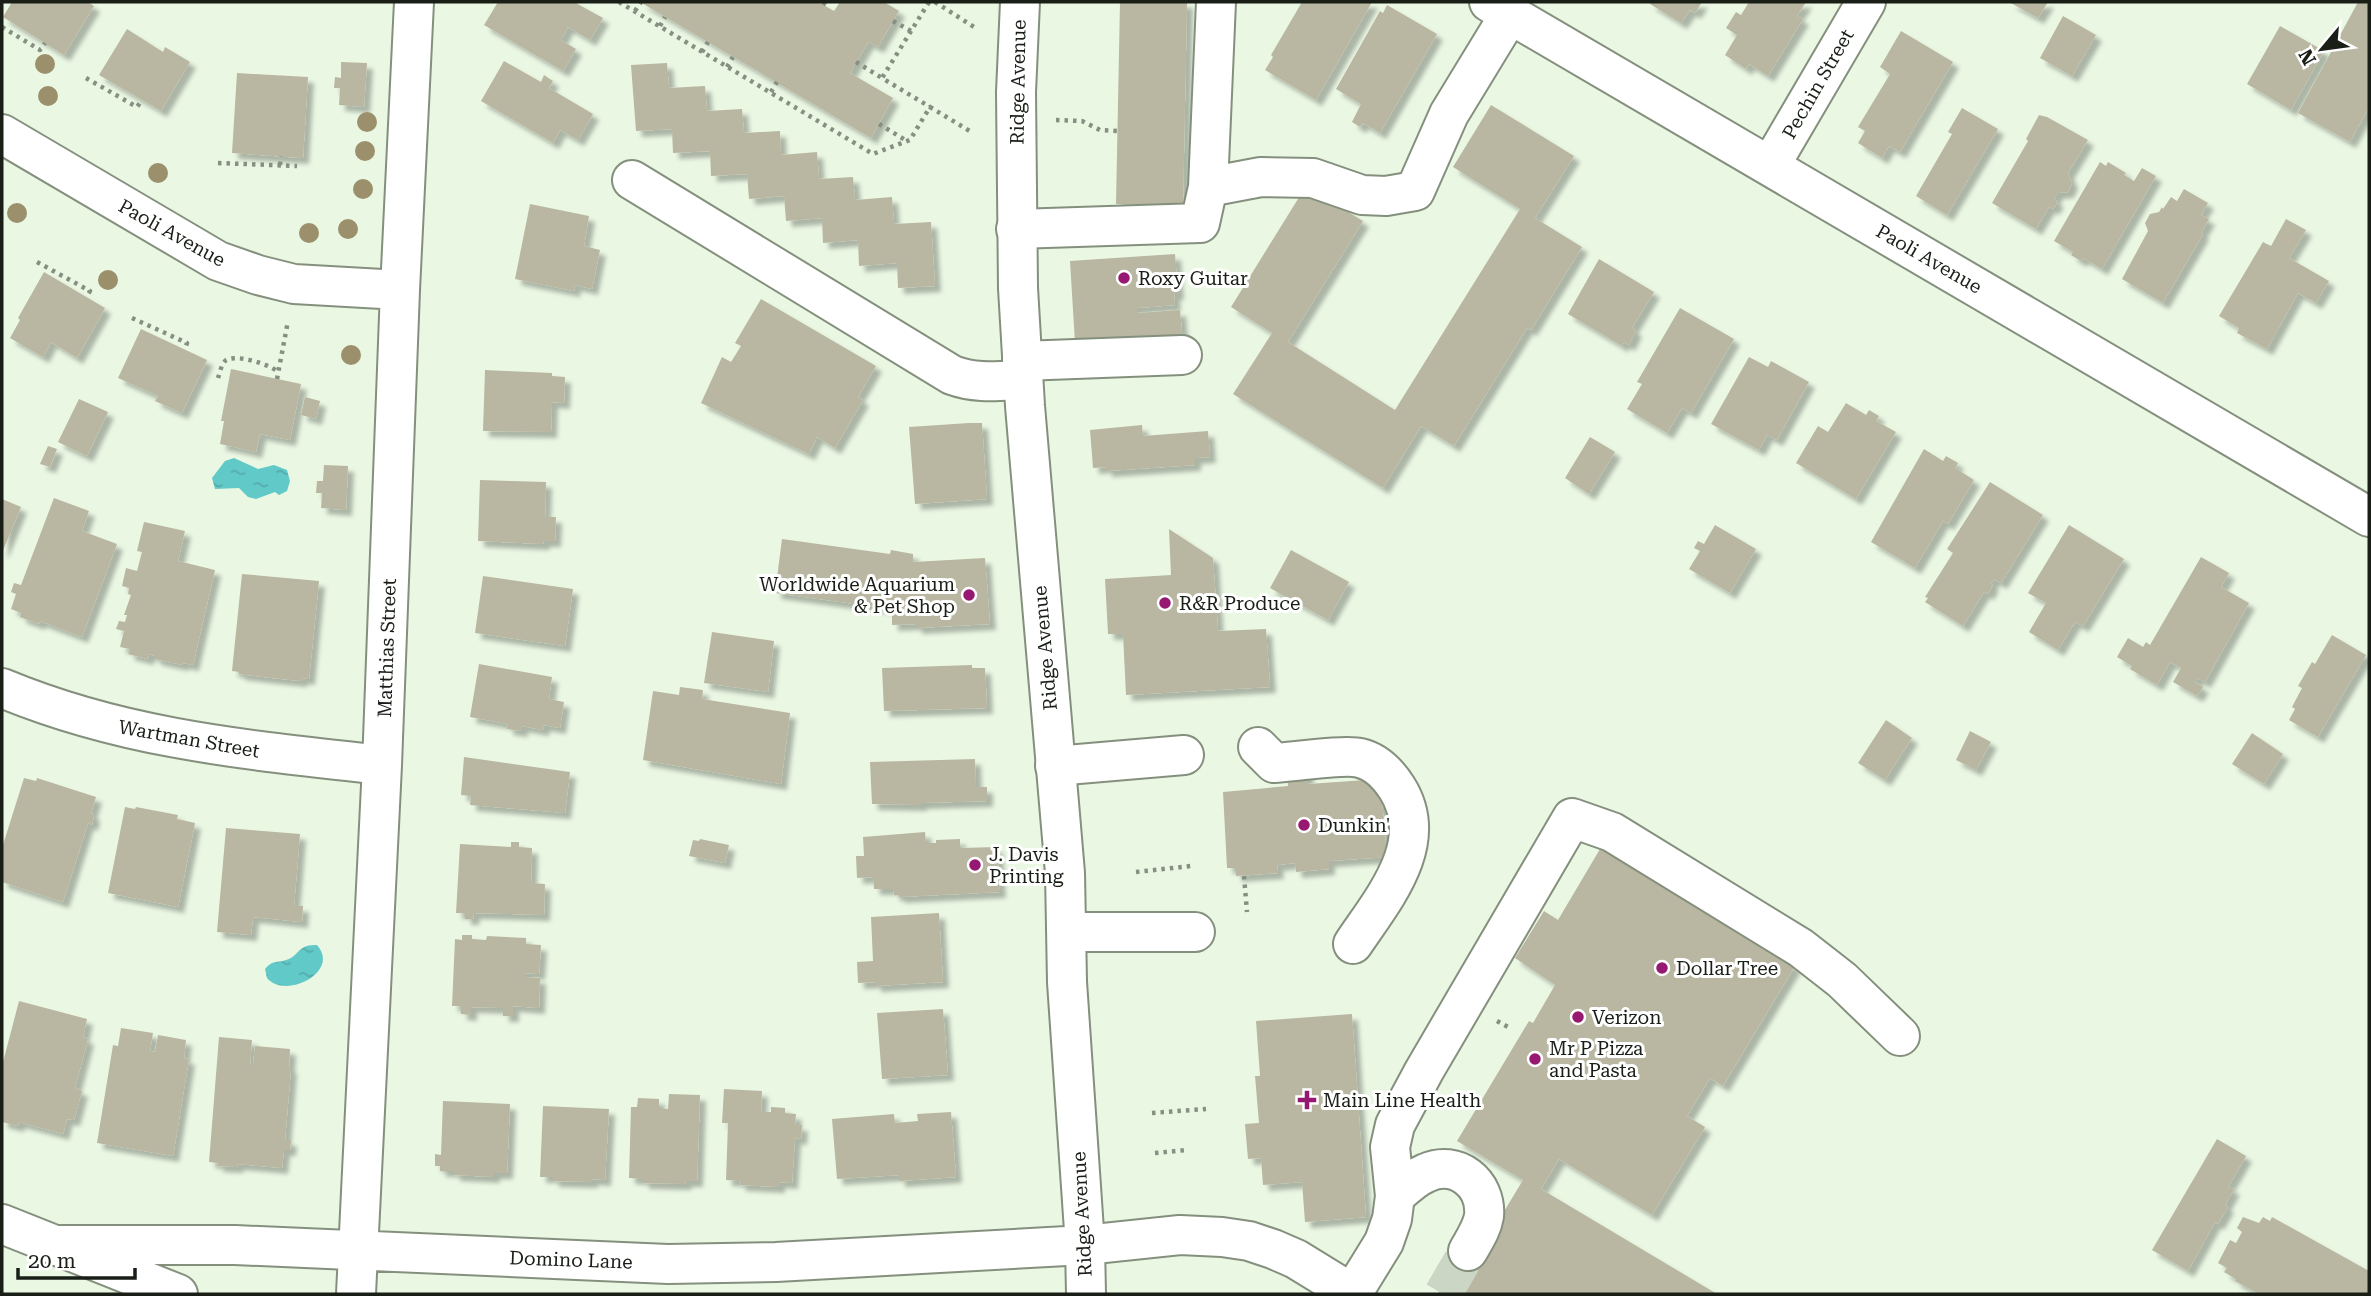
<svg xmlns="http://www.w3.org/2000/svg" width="2371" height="1296" font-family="'Roboto Serif',serif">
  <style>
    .water { fill: url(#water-ripples) }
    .building { fill: #b9b7a1; filter: url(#shadow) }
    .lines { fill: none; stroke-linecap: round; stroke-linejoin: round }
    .minor-tunnel { stroke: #cbd6c4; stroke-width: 38; stroke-dasharray: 38 19; stroke-linecap: butt }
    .minor-casing { stroke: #84907d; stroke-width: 42 }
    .major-casing { stroke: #84907d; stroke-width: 42 }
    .path { stroke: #869082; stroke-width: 4.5; stroke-dasharray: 3.5 5; stroke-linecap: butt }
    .minor { stroke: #fff; stroke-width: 38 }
    .major { stroke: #fff; stroke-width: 38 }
    .tree { fill: #9b906b }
    .poi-dot { fill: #961870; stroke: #fff; stroke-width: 2.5 }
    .labels { text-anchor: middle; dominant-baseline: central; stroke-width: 6; stroke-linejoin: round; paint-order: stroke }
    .street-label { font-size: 19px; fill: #191e17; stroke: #fff }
    .poi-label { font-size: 19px; fill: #191e17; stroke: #fff; text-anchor: start }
  </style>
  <defs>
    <pattern id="water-ripples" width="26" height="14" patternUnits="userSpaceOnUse" patternTransform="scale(1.75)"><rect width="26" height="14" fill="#61c9c7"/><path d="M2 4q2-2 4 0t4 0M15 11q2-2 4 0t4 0" fill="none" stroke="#54acaa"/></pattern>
    <filter id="shadow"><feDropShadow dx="6" dy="6" stdDeviation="2" flood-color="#0004"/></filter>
  </defs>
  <rect width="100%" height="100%" fill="#eaf7e3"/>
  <path class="water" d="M234,458L258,469L274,465L287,470L290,481L287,491L279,495L275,492L256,499L248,497L239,488L215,489L212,478L225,461Z
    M317,945C341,972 285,1000 267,978L265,969C272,960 277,963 286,960C300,956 297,944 317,945Z"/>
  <path class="building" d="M12,2H88L94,6L64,55L3,17Z
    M498,2H574L603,18L590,40L568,27L561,40L576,49L563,71L484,25Z
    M640,2H818L834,11L840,2H884L899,11L878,47L868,42L850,73L893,98L871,138Z
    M1120,2H1187L1183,205L1116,204Z
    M1302,2H1372L1316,100L1265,70L1273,57L1271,55Z
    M1651,2H1702L1695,13L1690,10L1681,23L1650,4Z
    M1749,2H1806L1797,16L1803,19L1768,76L1749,64L1746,69L1725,55L1737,35L1726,28L1736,12L1741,15Z
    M2009,2H2048L2038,18Z
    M2358,2H2369V107L2350,142L2298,113Z
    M1387,5L1437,34L1380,133L1363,123L1360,127L1352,122L1361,104L1336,89L1380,11L1383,13Z
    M2063,16L2096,35L2072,76L2040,58Z
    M2280,26L2324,51L2291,110L2247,84Z
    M127,29L163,52L165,47L190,62L161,111L99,75Z
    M1901,31L1953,62L1900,152L1889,146L1882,158L1858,143L1865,131L1858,127L1890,74L1880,67Z
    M504,61L541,82L544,75L553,81L549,88L593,114L578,140L560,130L553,143L481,101Z
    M341,62L367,63L364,107L339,105L340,88H334L335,77L341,78Z
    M667,63L669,88L705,86L707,111L742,109L744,133L780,131L781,155L817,152L819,179L853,177L855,200L892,197L894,224L931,222L935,286L898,288L897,263L859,266L858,240L823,243L822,218L786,221L784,196L749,199L747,174L711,176L710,151L673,153L672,129L636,131L631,65Z
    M237,73L308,77L303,158L232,153Z
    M1491,105L1574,156L1535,218L1582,247L1531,330L1527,328L1454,446L1421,426L1383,488L1233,394L1272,333L1231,307L1306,186L1363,221L1288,342L1395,410L1520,209L1453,167Z
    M1962,108L1998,129L1947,215L1916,196L1952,134L1948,132Z
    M2039,115L2047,117L2088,140L2068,173L2072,183L2068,192L2057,193L2054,199L2058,202L2053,209L2049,207L2036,229L1992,203L2028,141L2026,139Z
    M2100,162L2106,166L2108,162L2126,173L2124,175L2134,181L2142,168L2156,176L2102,269L2083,258L2081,261L2071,255L2073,252L2054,241Z
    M2184,189L2208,203L2201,215L2209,219L2201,233L2203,234L2163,303L2122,279L2148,231L2145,223L2150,214L2159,212L2162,207L2163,209L2171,197L2177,201Z
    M530,204L589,216L584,246L600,250L592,289L575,285L574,291L515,279Z
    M2286,219L2306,230L2289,258L2329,281L2316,303L2298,293L2267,349L2237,333L2239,328L2219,316L2263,242L2271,246Z
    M1175,254L1178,294H1174L1175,305L1137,308V313L1180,310L1183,344L1075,343L1070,261Z
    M1599,259L1654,292L1632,328L1636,331L1629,345L1624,342L1622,346L1568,314Z
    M44,272L105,308L77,358L51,342L43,357L10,338L20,320L18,318Z
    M761,299L876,366L858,397L863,400L835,448L817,437L809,454L701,403L722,357L731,362L741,346L735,343Z
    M1680,308L1734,339L1691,413L1682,408L1667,433L1627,409L1642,384L1637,382Z
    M141,329L207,360L182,413L155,401L158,396L118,378Z
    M1749,357L1768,367L1771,361L1809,382L1777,440L1767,435L1759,450L1711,424Z
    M231,369L301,384L290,440L260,434L256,452L220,444L224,421H221Z
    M485,370L552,373V376L565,377L564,403L552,402L551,432L483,431Z
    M305,397L320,401L316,419L301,415Z
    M79,399L108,412L87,456L58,442Z
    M1846,403L1866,415L1869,410L1879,416L1876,421L1896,432L1856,499L1796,463L1818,426L1828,432Z
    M969,423H982L987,499L915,504L909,427Z
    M1142,425L1143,436L1208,431L1210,457L1195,458V465L1106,471V467L1093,468L1090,430Z
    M1590,437L1615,452L1589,494L1565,478Z
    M48,446L57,449L50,467L40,464Z
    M1924,449L1943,461L1946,456L1958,463L1955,468L1974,480L1948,524L1943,521L1915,568L1871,542Z
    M324,465L348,466L346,510L321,508L322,493H316L317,481H323Z
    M480,480L546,482L545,517H556L555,541H544L543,544L478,541Z
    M1990,482L2043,515L2001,583L1994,579L1991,584L1993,585L1988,594L1984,592L1963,626L1925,602L1928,598L1925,597L1953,553L1947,549Z
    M54,498L89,511L82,531L117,544L82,637L40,621L39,624L31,621L20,617L21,613L11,609L16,594L11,592L14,583L21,585Z
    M2,499L21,507L2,553Z
    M144,522L185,531L178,561L215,570L193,665L183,663L182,665L155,659V656L149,654L148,659L128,654L130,649L120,647L124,631L116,629L119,621L125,622L127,615H124L131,595L128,594L129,588L122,586L126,568L137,571L142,552L137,551Z
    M1715,525L1756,549L1730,593L1689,569L1700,551L1694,548L1698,541L1704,544Z
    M2069,525L2124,559L2083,626L2075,622L2058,650L2029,632L2046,603L2028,593Z
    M1169,529L1213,558L1218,631L1266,629L1270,687L1126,695L1123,634H1108L1105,579L1171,575Z
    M782,539L890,554L891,550L913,554V562L985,558L990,624L916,628V624L892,625V609L775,593Z
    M1291,550L1349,582L1328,620L1270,588Z
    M2201,557L2229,573L2221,587L2249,603L2205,682L2197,678L2195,682L2203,687L2197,696L2173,682L2181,668L2170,662L2157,685L2130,669L2132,666L2117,657L2128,638L2143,647L2146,642L2150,645Z
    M242,574L319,581L309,679L302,678L301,681L272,678L239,674V672L232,671Z
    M483,576L573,589L565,646L475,633Z
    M712,632L774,641L768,692L704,683Z
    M2332,635L2366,655L2318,737L2289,720L2295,709L2292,707L2302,688L2298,686L2312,662L2315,664Z
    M479,664L552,677L549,699L564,702L560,728L544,725L543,730L522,726V731L507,729L508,724L470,717Z
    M972,665V668H985L987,708L884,711L882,668Z
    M680,687L703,690L702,699L790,713L781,784L643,760L653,691L679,695Z
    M1886,720L1912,738L1885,780L1858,763Z
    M1970,731L1991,742L1976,770L1956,760Z
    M2252,733L2283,754L2264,784L2232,764Z
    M464,757L570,772L565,813L470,805L471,796L461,795Z
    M975,759L976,787H987V801L921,803V805L872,804L870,762Z
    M1286,766H1307L1308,784L1380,779L1387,857L1329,861V869L1296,872L1295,863L1277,865L1278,873L1236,876L1235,868H1227L1223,792L1288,786Z
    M24,778L36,781L37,778L96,797L91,813L94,815L92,825L88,823L63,902L2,882V848Z
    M125,807L135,809L136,807L178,815L177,819L195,823L178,907L108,893Z
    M226,828L300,834L294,906H303L302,922L253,917L251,935L217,932Z
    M925,832L926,843H936V840L960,839V848L997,847L1000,892L899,897V895H894L893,889H874L873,877L857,878L856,856H864L863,837Z
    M700,839L729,845L725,863L689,856L693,840L699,841Z
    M511,842H519V847L532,848L531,883L545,884L544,915L474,913L473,919H465V913H456L460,844L511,847Z
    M1600,849L1795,966L1723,1086L1710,1078L1687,1116L1705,1127L1652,1215L1559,1159L1541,1189L1717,1294H1438L1465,1249L1477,1256L1523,1180L1457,1141L1529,1021L1533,1023L1555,985L1515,958L1544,911L1558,920Z
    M939,913L943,982L875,986V982L858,983L857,962L873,961L871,917Z
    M462,935H472V939L486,940L487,936L526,938V944L541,945L539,974L525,973V977L540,978L539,1008L513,1006V1016H503V1008L471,1007V1015L461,1014V1006H452L455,939L462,940Z
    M19,1001L87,1019L83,1037L88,1039L75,1088L82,1091L74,1120L67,1119L63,1134L19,1122L18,1126L2,1122V1066Z
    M943,1009L948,1075L882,1079L877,1013Z
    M1352,1014L1366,1217L1305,1222L1302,1182L1263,1185L1261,1158L1248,1159L1245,1124L1259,1123L1255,1076H1260L1256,1021Z
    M121,1028L153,1033L150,1051L155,1052L158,1035L186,1040L184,1058L189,1059L173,1156L97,1143L113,1045L118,1046Z
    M219,1037L252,1040L250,1065H253L255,1046L290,1049L289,1068H291L285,1140H291L290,1150H284L282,1168L238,1164L237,1167L217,1166L218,1163L209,1162Z
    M724,1089L762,1091L761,1112H771V1107L785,1108V1113L796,1114L795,1125H802L801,1139L795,1138L792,1183L779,1182V1187L739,1185L740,1181L726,1180L728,1123H722Z
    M669,1094L700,1095L697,1181H686L685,1184L643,1183V1179L629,1178L631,1107H637L638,1098L659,1099V1109H668Z
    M443,1101L510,1104L507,1173H494V1177L454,1175V1171H440V1166H435V1154L441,1155Z
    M543,1106L609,1109L605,1180L592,1179V1182L553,1181V1177H540Z
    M951,1112L956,1177L899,1181V1175L837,1179L832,1119L894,1114L895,1123L918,1121L917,1114Z
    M2217,1139L2246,1156L2228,1187L2234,1189L2225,1205L2228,1207L2218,1224L2215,1222L2188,1271L2152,1250Z
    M2243,1217L2259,1223L2263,1217L2270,1221L2272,1217L2369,1271V1294H2259L2235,1281L2236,1279L2224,1272L2227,1268L2218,1263L2230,1240L2236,1243L2242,1232L2237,1228Z"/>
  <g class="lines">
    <path class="minor-tunnel" d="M1443,1294L1468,1251"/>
    <defs>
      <path id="minor" d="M1489,2L2369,517
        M2,134L218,261L258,275L294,284L400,290
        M1770,166L1866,2
        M632,180L952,375C976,384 998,381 1023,380
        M1208,187L1261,177L1313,178L1362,195L1386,196L1415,191L1449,114L1510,14
        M1016,229L1200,223L1208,187L1216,2
        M1022,361L1182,355
        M2,688C127,740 250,750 382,765
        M1258,747L1274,763C1292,762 1346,754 1360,758C1377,762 1388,774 1397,788C1432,843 1383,899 1353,944
        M1055,766L1184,755
        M1067,932H1195
        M1395,1196C1405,1187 1414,1178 1426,1173C1456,1159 1487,1183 1484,1216C1482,1229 1474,1240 1468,1251
        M2,1224L178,1294
        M56,1245H235L668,1264L776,1262L1085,1245L1180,1235L1222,1237L1249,1241L1273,1249L1296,1259L1353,1294
        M356,1294L382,765L400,290L414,2
        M1352,1294L1384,1242L1392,1219L1395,1196L1390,1147L1395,1125L1424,1071L1572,818L1612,832L1801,948L1842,980L1900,1036"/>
      <path id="major" d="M1020,2L1016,92L1018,288L1025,406L1065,873L1067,982L1085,1245L1086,1294"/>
    </defs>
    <use href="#minor" class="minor-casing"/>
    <use href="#major" class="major-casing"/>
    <path class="path" d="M619,2L873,154L910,140L930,107L973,133
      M929,2L882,78L930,107
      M935,2L974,27
      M823,5L825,2
      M635,11L641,2
      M893,21L911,31
      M660,26L665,17
      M2,27L40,50L45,43
      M702,52L708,42
      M856,62L882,78
      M727,67L733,57
      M86,78L137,107L142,100
      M771,92L777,82
      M1056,120L1082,121L1100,130L1117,131
      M879,124L907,141
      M218,163L297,166
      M280,165L281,156
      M37,262L90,291L86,297
      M132,318L187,343L185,349
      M218,378C220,373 221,365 225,361C235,353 268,364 277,371
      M277,379L288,321
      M1136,872L1191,866
      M1244,876L1247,912
      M1497,1021L1508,1027
      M1152,1113L1206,1109
      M1155,1153L1187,1150"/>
    <use href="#minor" class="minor"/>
    <use href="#major" class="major"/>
  </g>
  <g class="tree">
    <circle cx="45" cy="64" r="10"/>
    <circle cx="48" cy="96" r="10"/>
    <circle cx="367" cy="122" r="10"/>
    <circle cx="365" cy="151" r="10"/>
    <circle cx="158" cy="173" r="10"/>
    <circle cx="363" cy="189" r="10"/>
    <circle cx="17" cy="213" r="10"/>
    <circle cx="348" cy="229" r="10"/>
    <circle cx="309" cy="233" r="10"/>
    <circle cx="108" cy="280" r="10"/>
    <circle cx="351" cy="355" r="10"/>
  </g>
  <g class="poi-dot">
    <circle cx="1124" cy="278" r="7"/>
    <circle cx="969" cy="595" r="7"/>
    <circle cx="1165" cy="603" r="7"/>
    <circle cx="1304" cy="825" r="7"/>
    <circle cx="975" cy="865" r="7"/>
    <circle cx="1662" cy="968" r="7"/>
    <circle cx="1578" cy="1017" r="7"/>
    <circle cx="1535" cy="1059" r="7"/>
    <path d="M1303.5 1089.5h7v7h7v7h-7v7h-7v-7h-7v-7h7z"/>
  </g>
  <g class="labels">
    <g class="street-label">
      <text transform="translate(1018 82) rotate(-89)">Ridge Avenue</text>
      <text transform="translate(1818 84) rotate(-60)">Pechin Street</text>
      <text transform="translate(172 233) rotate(29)">Paoli Avenue</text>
      <text transform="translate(1929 259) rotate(30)">Paoli Avenue</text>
      <text transform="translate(387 648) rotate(-88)">Matthias Street</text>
      <text transform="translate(1045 648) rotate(-95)">Ridge Avenue</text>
      <text transform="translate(189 739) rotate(10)">Wartman Street</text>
      <text transform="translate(1082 1214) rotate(-93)">Ridge Avenue</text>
      <text transform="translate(571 1260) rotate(2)">Domino Lane</text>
    </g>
    <g class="poi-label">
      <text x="1138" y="278">Roxy Guitar</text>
      <text x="955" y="584" text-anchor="end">Worldwide Aquarium<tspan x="955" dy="22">&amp; Pet Shop</tspan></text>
      <text x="1179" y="603">R&amp;R Produce</text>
      <text x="1318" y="825">Dunkin'</text>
      <text x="989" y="854">J. Davis<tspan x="989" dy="22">Printing</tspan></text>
      <text x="1676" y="968">Dollar Tree</text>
      <text x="1592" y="1017">Verizon</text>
      <text x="1549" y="1048">Mr P Pizza<tspan x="1549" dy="22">and Pasta</tspan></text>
      <text x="1323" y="1100">Main Line Health</text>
    </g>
  </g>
  <rect width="2371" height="1296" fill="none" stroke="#191e17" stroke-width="7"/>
  <g transform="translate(2322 49) rotate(241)" stroke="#ffffff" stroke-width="5" paint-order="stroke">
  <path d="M0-5L12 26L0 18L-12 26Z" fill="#191e17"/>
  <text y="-10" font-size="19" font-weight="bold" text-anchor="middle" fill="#191e17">N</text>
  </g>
  <path d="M18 1268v10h117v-10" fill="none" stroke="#191e17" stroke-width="3.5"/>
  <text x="28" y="1268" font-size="21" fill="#191e17" stroke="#ffffff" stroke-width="5" paint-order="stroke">20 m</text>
</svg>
